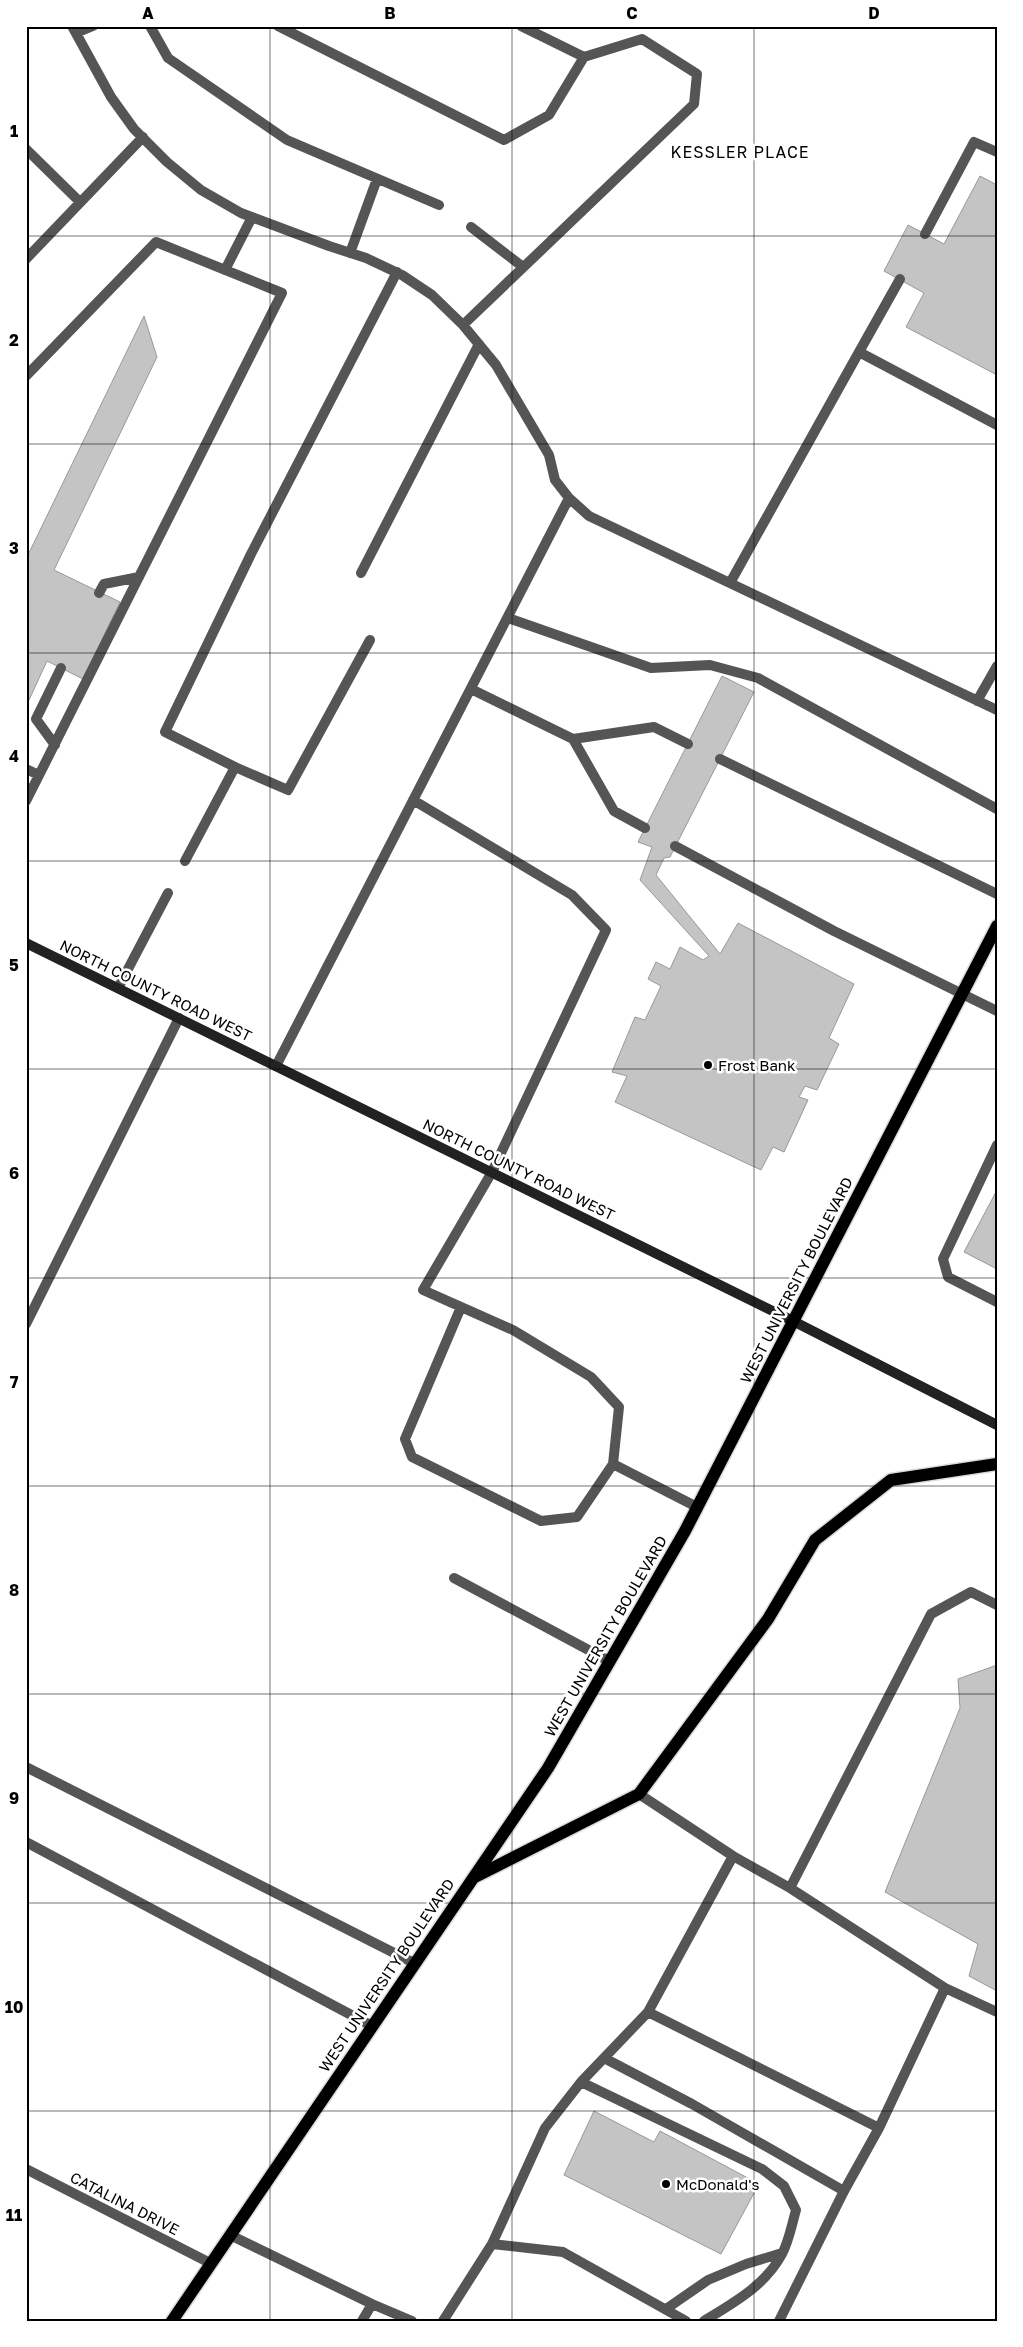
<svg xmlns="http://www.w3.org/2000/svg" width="1023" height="2347" font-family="'Golos Text',sans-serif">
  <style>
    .building { fill: #c4c4c4; stroke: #999 }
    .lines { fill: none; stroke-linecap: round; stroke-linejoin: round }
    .primary-casing { stroke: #dbdbdb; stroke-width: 15 }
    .service { stroke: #555; stroke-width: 10 }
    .minor { stroke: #555; stroke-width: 10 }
    .secondary { stroke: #222; stroke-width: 10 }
    .primary { stroke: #000; stroke-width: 12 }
    .grid { fill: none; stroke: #000; stroke-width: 1; stroke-opacity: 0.55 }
    .poi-dot { fill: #000; stroke: #fff; stroke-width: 2 }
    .labels { text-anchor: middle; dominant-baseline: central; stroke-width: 5; stroke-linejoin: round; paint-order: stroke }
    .street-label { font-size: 15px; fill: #000; stroke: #fff }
    .poi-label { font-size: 15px; fill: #000; stroke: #fff; text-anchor: start }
    .neighbourhood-label { font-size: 16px; letter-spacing: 1px; fill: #000; stroke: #fff }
    .neatline { fill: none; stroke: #000; stroke-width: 2 }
    .grid-label { font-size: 16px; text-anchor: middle; font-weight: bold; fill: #000 }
  </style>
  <rect width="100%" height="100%" fill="#fff"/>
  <path class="building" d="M980,176L997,185V375L906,327L924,293L884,271L908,225L944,244Z
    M144,316L157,357L54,570L120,602L83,679L47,661L29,700L26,699V559Z
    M722,676L754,692L670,857L664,858L656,875L720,954L738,923L854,984L829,1038L839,1044L817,1090L805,1086L799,1097L808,1100L784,1152L773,1147L761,1170L615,1102L627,1076L612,1072L635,1017L645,1020L661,986L648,979L656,962L670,969L680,947L703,960L709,956L640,880L652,847L638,842Z
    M997,1190V1269L964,1252Z
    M997,1665V1991L969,1976L978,1944L885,1892L960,1708L958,1679Z
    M594,2111L654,2142L660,2131L759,2184L721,2254L564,2175Z"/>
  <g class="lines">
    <defs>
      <path id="primary" d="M473,1878L639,1794L768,1619L815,1540L891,1480L997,1464
        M172,2321L548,1768L685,1531L997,926"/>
    </defs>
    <use href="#primary" class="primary-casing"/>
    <path class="service" d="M72,26L111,97L134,129L167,162L201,190L241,213L329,246L366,258L402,275L432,295L463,325L496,365L549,455L555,480L569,498L589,516L997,710
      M150,26L168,58L287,140L439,205
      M278,26L504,140L549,115L584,57L642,39L697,74L694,104L463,325
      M521,26L584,57
      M76,33L93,26
      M26,149L80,202
      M471,227L523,267
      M925,234L974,142L997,152
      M350,253L377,179
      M26,259L143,137
      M225,270L252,217
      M900,279L859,352L997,425
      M26,376L156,242L282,293L26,801
      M361,573L479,344
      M730,583L859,352
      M99,593L104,584L139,577
      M508,618L651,668L710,665L758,678L997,809
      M471,689L573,739
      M977,701L997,666
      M55,745L36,719L61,668
      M720,759L997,894
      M235,767L288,790L370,640
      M26,769L39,775
      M413,800L572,895L606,930L492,1172L423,1290L513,1330L591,1377L619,1407L613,1464L577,1517L541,1521L412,1457L405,1439L461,1307
      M645,828L614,811L573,739L654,727L688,744
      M675,846L834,931L997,1011
      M185,861L235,767L165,732L251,554L397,272
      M118,988L168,893
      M276,1066L569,498
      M997,1145L943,1259L948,1277L997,1302
      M26,1324L179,1018
      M613,1464L697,1507
      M454,1578L609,1661
      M26,1767L414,1963
      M639,1794L733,1856L790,1888L945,1988L997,2012
      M26,1842L372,2026
      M733,1856L648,2012L879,2128
      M790,1888L931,1614L971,1592L997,1605
      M648,2012L581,2082L545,2128L492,2244L563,2252L686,2321
      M604,2058L692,2104L844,2191
      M581,2082L762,2169L784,2186L796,2210C792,2224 789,2241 782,2254C765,2286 733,2303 704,2321
      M230,2235L372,2304L412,2321
      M666,2309L708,2280L746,2264L782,2253
      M362,2321L372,2304
      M443,2321L492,2244
      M779,2321L844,2191L879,2128L945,1988"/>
    <path class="minor" d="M26,2169L210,2263"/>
    <path class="secondary" d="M26,943L793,1321L997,1425"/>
    <use href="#primary" class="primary"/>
  </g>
  <path class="grid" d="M270,26V2321M512,26V2321M754,26V2321M26,236H997M26,444H997M26,653H997M26,861H997M26,1069H997M26,1278H997M26,1486H997M26,1694H997M26,1903H997M26,2111H997"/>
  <g class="poi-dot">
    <circle cx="708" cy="1065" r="5"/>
    <circle cx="666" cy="2184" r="5"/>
  </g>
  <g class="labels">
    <g class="street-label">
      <text transform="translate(156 990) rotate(26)">NORTH COUNTY ROAD WEST</text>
      <text transform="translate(519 1169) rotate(26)">NORTH COUNTY ROAD WEST</text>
      <text transform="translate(796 1280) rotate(-63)">WEST UNIVERSITY BOULEVARD</text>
      <text transform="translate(605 1636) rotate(-60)">WEST UNIVERSITY BOULEVARD</text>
      <text transform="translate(386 1975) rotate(-56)">WEST UNIVERSITY BOULEVARD</text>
      <text transform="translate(125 2203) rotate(27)">CATALINA DRIVE</text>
    </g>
    <g class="poi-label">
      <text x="718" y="1065">Frost Bank</text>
      <text x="676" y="2184">McDonald's</text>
    </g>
    <g class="neighbourhood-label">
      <text x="740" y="152">KESSLER PLACE</text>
    </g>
  </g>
  <rect width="1023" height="2347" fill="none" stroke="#ffffff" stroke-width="55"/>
  <rect x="28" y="28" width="968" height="2292" class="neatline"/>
  <g class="grid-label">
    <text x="148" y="19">A</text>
    <text x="390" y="19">B</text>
    <text x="632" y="19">C</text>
    <text x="874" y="19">D</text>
    <text x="14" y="137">1</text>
    <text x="14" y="346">2</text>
    <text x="14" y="554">3</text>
    <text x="14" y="762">4</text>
    <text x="14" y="971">5</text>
    <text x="14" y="1179">6</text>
    <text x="14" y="1388">7</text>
    <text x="14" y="1596">8</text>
    <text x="14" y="1804">9</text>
    <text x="14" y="2013">10</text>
    <text x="14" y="2221">11</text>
  </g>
</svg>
